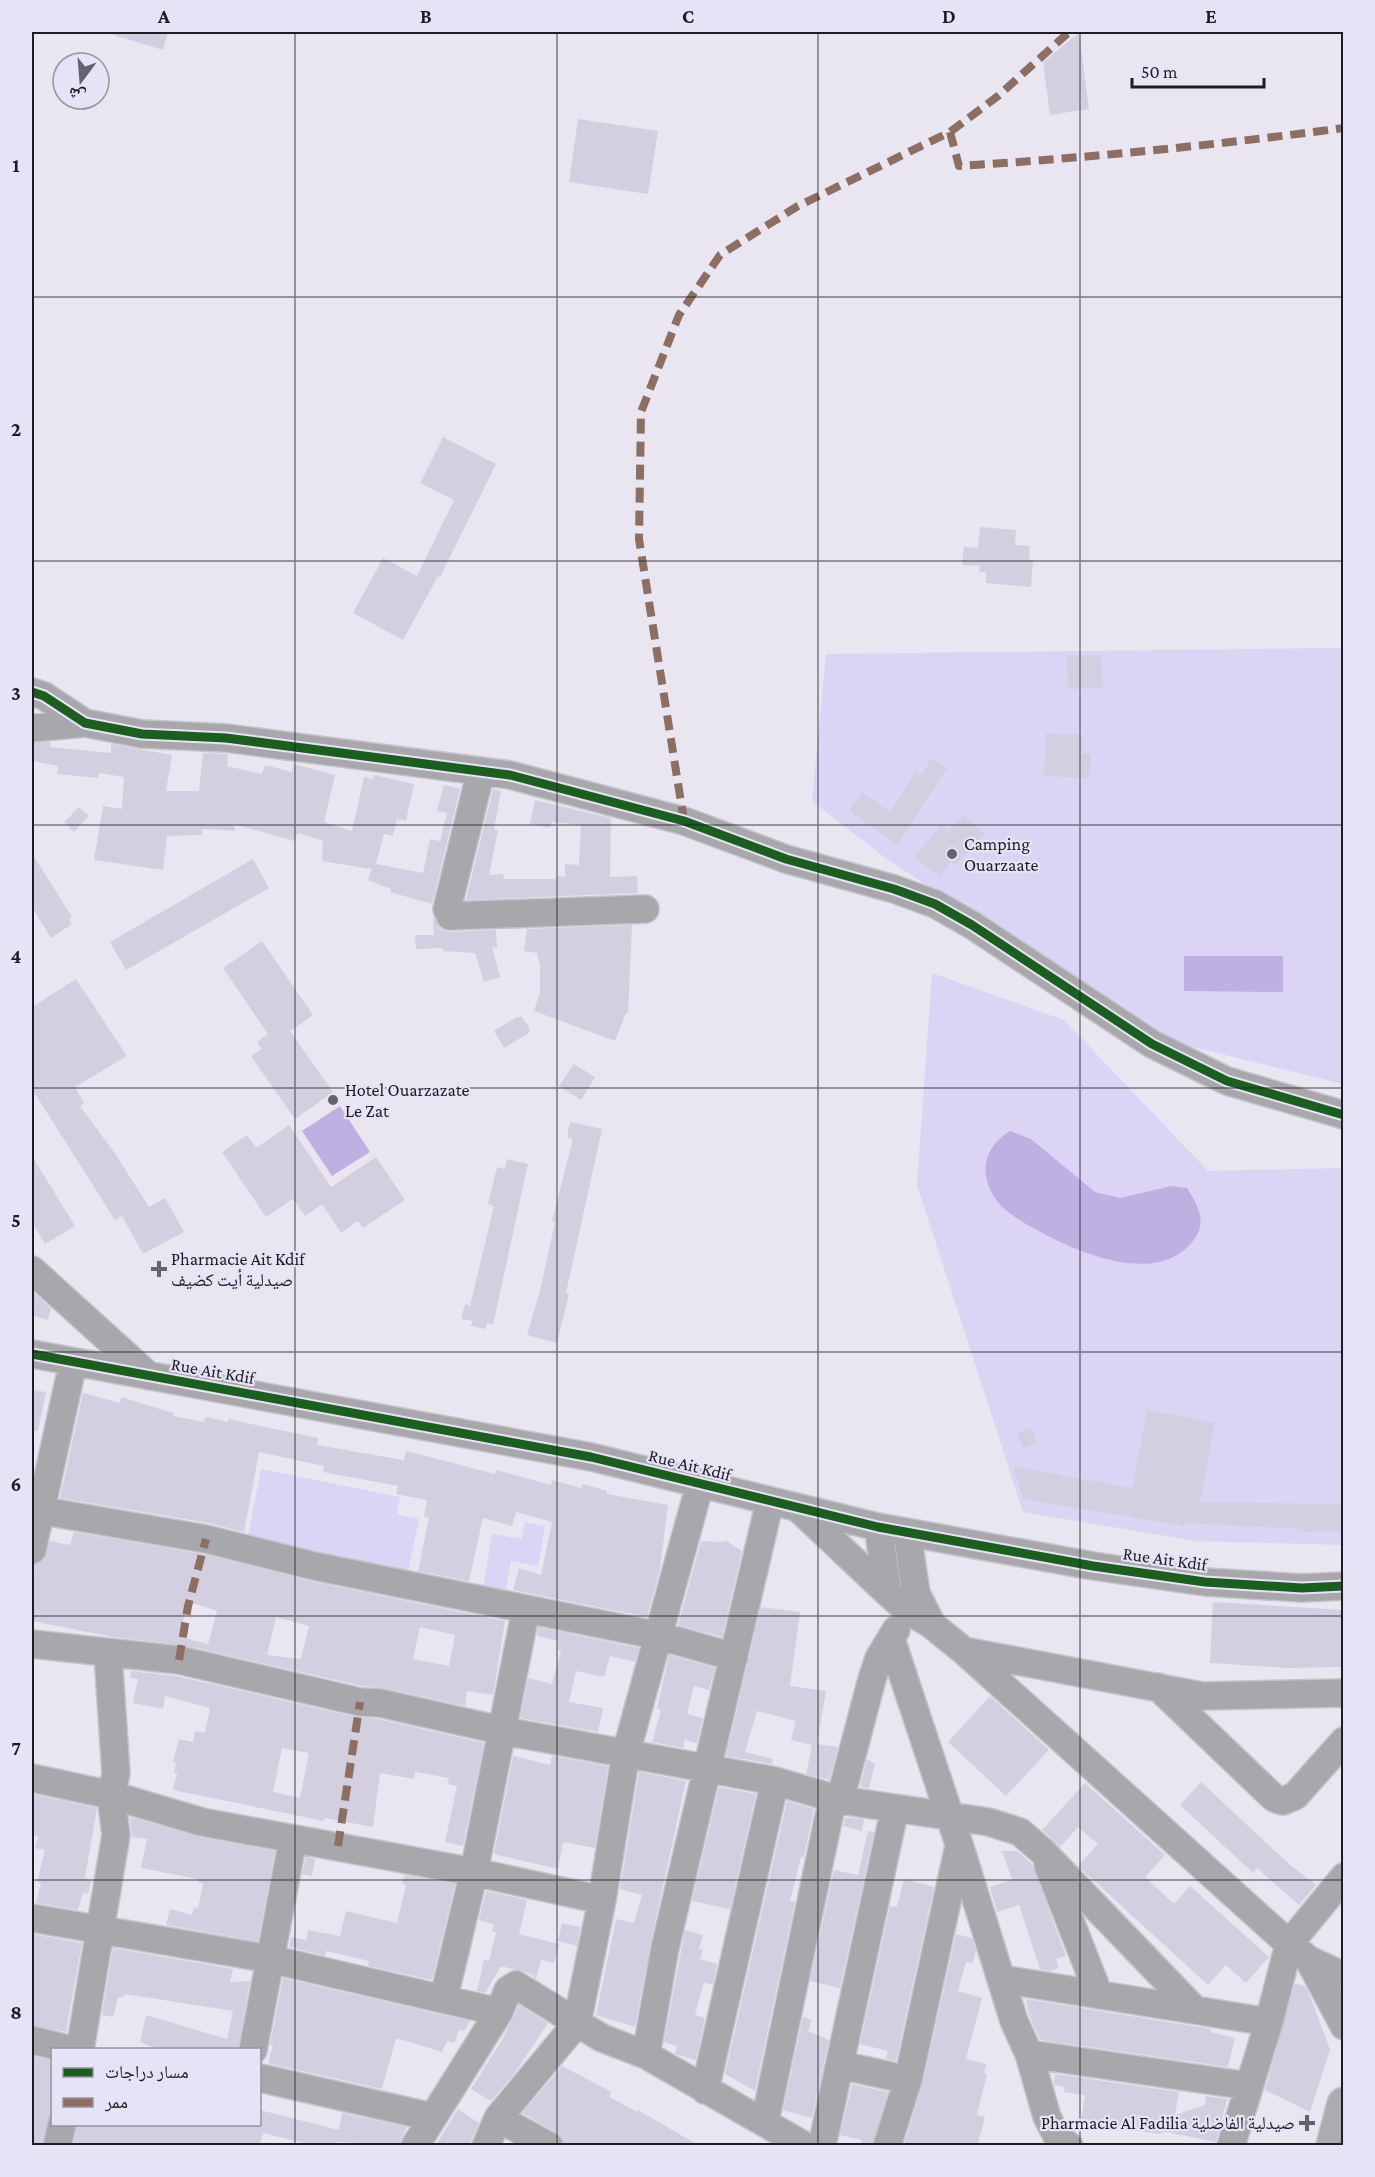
<svg xmlns="http://www.w3.org/2000/svg" width="1375" height="2177" font-family="'Crimson Pro','Noto Naskh Arabic',serif">
  <style>
    .green { fill: #dcd4f4 }
    .water { fill: #beb1e2 }
    .building { fill: #d3cfe0; fill-rule: evenodd }
    .lines { fill: none; stroke-linecap: round; stroke-linejoin: round }
    .minor-casing { stroke: #c5c3cb; stroke-width: 30 }
    .major-casing { stroke: #c5c3cb; stroke-width: 36 }
    .minor { stroke: #a8a7ab; stroke-width: 27 }
    .major { stroke: #adaab1; stroke-width: 33 }
    .quiet { stroke: #8d6e63; stroke-width: 8; stroke-dasharray: 15 8; stroke-linecap: butt }
    .cycleway-casing { stroke: #e7e2f5; stroke-width: 13 }
    .cycleway { stroke: #1b5e20; stroke-width: 9 }
    .grid { fill: none; stroke: #1e1d23; stroke-width: 1.5; stroke-opacity: 0.55 }
    .poi-dot { fill: #65636b; stroke: #e7e2f5; stroke-width: 2 }
    .labels { text-anchor: middle; dominant-baseline: central; stroke-width: 4.5; stroke-linejoin: round; paint-order: stroke }
    .poi-label { font-size: 18px; fill: #1e1d23; stroke: #e7e2f5; text-anchor: start }
    .street-label { font-size: 18px; fill: #1e1d23; stroke: #e7e2f5 }
    .neatline { fill: none; stroke: #1e1d23; stroke-width: 2 }
    .grid-label { font-size: 20px; text-anchor: middle; font-weight: bold; fill: #1e1d23 }
  </style>
  <rect width="100%" height="100%" fill="#e9e6f1"/>
  <path class="green" d="M1343,648V1084L1165,1040L888,860L812,801L826,654Z
    M932,973L1064,1020L1208,1171L1343,1168V1545L1196,1541L1023,1512L917,1185Z
    M261,1469L400,1497L397,1514L419,1519L407,1577L246,1545Z
    M525,1522L545,1526L538,1566L511,1561L504,1599L482,1595L492,1534L522,1539Z"/>
  <path class="water" d="M1184,956H1283V992L1184,991Z
    M340,1106L370,1152L332,1176L302,1131Z
    M1010,1131L1031,1139L1095,1192L1120,1198L1171,1186L1187,1188C1198,1206 1208,1222 1193,1241C1157,1287 1078,1253 1037,1230C1024,1223 1006,1213 997,1201C978,1175 983,1147 1010,1131Z"/>
  <path class="building" d="M114,32H168L163,50L113,35Z
    M1079,33L1089,109L1050,115L1043,62Z
    M578,119L658,131L648,194L569,182Z
    M443,437L496,464L440,577L438,576L403,640L353,613L383,558L417,576L454,500L420,483Z
    M980,527L1016,530L1015,545L1030,546L1029,560H1033L1031,587L986,583V572H979L980,566L962,565L964,547L978,548Z
    M1101,655L1103,688L1068,689L1067,656Z
    M1046,733L1082,735V754H1091L1090,778L1044,776Z
    M51,742L50,747L111,753V744L172,755L166,791H199L203,753L228,754L227,766L262,774L265,765L292,772L293,764L313,769L335,775L324,822L352,831L364,777L373,779L374,775L414,784L406,821L397,819L393,836L384,834L376,864L423,873L430,839L440,841L447,813L437,811L444,785L460,789L432,904L390,892L391,889L368,880L372,869L322,861L323,841L298,833L294,841L233,824L236,831L202,829V835L167,836L163,870L94,860L103,806L122,809L124,777L99,773L98,778L57,774L58,766L32,761V743Z
    M932,758L947,768L897,845L849,811L862,792L890,812L916,772L921,775Z
    M493,789L501,791L494,829L498,830L489,875L503,874L504,879H557V876L565,877V864L579,865L581,825L552,822L550,828L530,824L535,800L611,818L610,877L637,876L638,893L466,900Z
    M79,807L89,816L74,832L64,822Z
    M964,815L985,834L955,866L951,862L940,876L914,857L941,825L948,831Z
    M32,853L72,917L69,919L72,924L51,938L32,907Z
    M253,859L269,888L126,970L110,942Z
    M433,917L441,929L450,932L496,930L497,948L492,947L500,977L484,982L475,953L443,951V948L416,949L415,935H434Z
    M632,925L628,1013H626L615,1041L534,1011L540,992V965L537,953L524,951L527,929Z
    M262,941L313,1015L290,1031L333,1092L295,1119L251,1056L262,1049L257,1042L268,1034L223,968Z
    M76,979L127,1056L75,1087L84,1103L80,1106L116,1155L149,1207L165,1198L184,1232L143,1254L122,1216L115,1220L32,1089V1007Z
    M517,1017H522L529,1027V1033L504,1048L494,1031Z
    M574,1064L595,1077L581,1100L559,1086Z
    M570,1122L602,1129L566,1293L569,1294L557,1343L527,1335L541,1287L555,1222L552,1221L573,1139L567,1137Z
    M289,1125L331,1187L376,1157L405,1200L363,1228L358,1221L341,1233L322,1204L305,1216L293,1199L266,1217L222,1152L247,1135L256,1148Z
    M32,1156L75,1226L45,1244L32,1222Z
    M507,1159L528,1164L493,1325L487,1323L485,1329L471,1326L473,1321L461,1319L465,1304L470,1306L494,1206L488,1204L497,1167L505,1169Z
    M32,1291L51,1308L48,1320L32,1315Z
    M32,1390L46,1392L38,1431H32Z
    M83,1393L120,1403L121,1397L173,1413V1416L204,1422L206,1417L228,1422V1419L318,1438L317,1445L404,1460L406,1451L495,1474L496,1470L551,1485L552,1480L581,1488L583,1484L607,1491V1494L668,1505L660,1569L647,1617L513,1590L519,1568L541,1575L552,1522L516,1512L512,1526L483,1518L469,1581L418,1571L429,1518L424,1517L427,1500L396,1494L398,1486L323,1472L324,1466L259,1452L244,1532L209,1523L60,1498Z
    M1147,1410L1215,1423L1200,1502L1344,1504V1531L1303,1532V1529L1186,1523L1185,1526L1024,1499L1013,1466L1130,1488L1133,1485Z
    M1031,1427L1037,1442L1023,1448L1017,1433Z
    M74,1532L203,1554L310,1581L505,1621L493,1695L467,1691L465,1706L383,1688L362,1686L182,1645L113,1637L32,1621V1584L35,1565L44,1560L50,1541L70,1545ZM187,1601L217,1611L208,1644L180,1637ZM276,1617L309,1626L301,1659L267,1655ZM420,1627L455,1635L449,1666L413,1659Z
    M725,1540L742,1551L722,1637L678,1625L701,1541L724,1542Z
    M1213,1602L1344,1610V1667L1288,1668L1210,1663Z
    M761,1607L800,1612L790,1686L826,1691L817,1744L838,1747L829,1780L806,1774L812,1745L791,1740L796,1721L757,1711L745,1752L773,1759L772,1764L726,1756Z
    M538,1627L639,1648L635,1662L610,1656L604,1677L576,1671L569,1702L603,1708L598,1732L520,1718L528,1678L552,1684L561,1651L557,1650L559,1641L537,1636Z
    M669,1655L715,1668L709,1690L694,1686L687,1714L703,1718L697,1743L685,1740L683,1748L652,1742L661,1710L657,1709Z
    M131,1671L176,1676L357,1717L378,1719L484,1743L463,1846L445,1842L457,1786L448,1784L449,1778L415,1772L414,1779L380,1773L373,1827L325,1818L324,1821L173,1790L177,1773H174L176,1763L173,1762L179,1739L193,1742L195,1731L205,1733L210,1708L165,1696L163,1709L133,1703L138,1679L130,1678ZM282,1748L309,1753L300,1798L273,1792Z
    M990,1696L1049,1750L1006,1796L948,1742Z
    M513,1756L550,1765L552,1756L608,1766L595,1848L563,1842L558,1869L494,1854Z
    M867,1759L875,1764L869,1788L860,1787Z
    M639,1772L686,1781L650,1945L635,2027L596,2015L616,1919L634,1923L642,1895L620,1889Z
    M1201,1782L1289,1864L1316,1885L1299,1905L1257,1868L1253,1873L1180,1805Z
    M1085,1783L1165,1855L1145,1877L1174,1904L1190,1886L1269,1957L1246,1983L1226,1965L1208,1985L1078,1866L1098,1844L1078,1827L1060,1847L1042,1830Z
    M719,1787L756,1794L730,1909L692,1901Z
    M32,1794L97,1808L85,1878L91,1880L88,1894L83,1893L78,1910L36,1903L41,1883L37,1882L45,1850L35,1848L38,1837L32,1835Z
    M787,1801L814,1809L804,1857H801L790,1901L795,1902L755,2091L725,2074Z
    M130,1817L199,1837L275,1851L258,1941L166,1925L170,1909L192,1915L194,1908L198,1909L203,1883L198,1882V1879L141,1868L147,1839L132,1837Z
    M845,1817L864,1819L862,1831L843,1826Z
    M868,1831L874,1832L840,1988L810,1981L834,1870L858,1875Z
    M1002,1851H1017L1032,1864L1066,1956L1056,1959L1059,1968L1050,1971L1040,1969L1019,1905L997,1912L990,1887L1012,1880Z
    M306,1857L315,1859L312,1876L302,1874Z
    M405,1875L455,1884L432,1980L368,1966L369,1961L326,1951L325,1956L289,1947L291,1937L307,1940L308,1930L340,1936L346,1911L397,1923L406,1885L402,1884Z
    M904,1879L934,1887L896,2061L886,2059L888,2051L860,2044L890,1906L897,1907Z
    M486,1891L527,1900L519,1934L559,1944L554,1963L541,1960L536,1979L531,1974L501,1966L485,1993L477,1991L484,1960L489,1961L496,1932L492,1931L494,1924L479,1920Z
    M562,1923L580,1927L577,1946L558,1941Z
    M685,1930L703,1935L699,1949L703,1950L700,1959L717,1964L713,1985L704,1982L695,2015L705,2018L696,2060L675,2054L677,2046L664,2042Z
    M32,1934L82,1943L66,2032L32,2025Z
    M956,1934L972,1938L976,1951L972,1964L966,1962L958,1991L982,1998L966,2059L986,2064L984,2073L987,2074L977,2115L985,2117L978,2143L904,2145L923,2083Z
    M113,1948L233,1969L230,1982L250,1981L238,2049H157L140,2042L146,2015L227,2039L233,2011L125,1994L124,1997H118L113,2017L102,2015Z
    M283,1978L470,2021L464,2031L459,2030L454,2043L447,2041L442,2052L396,2038L382,2089L271,2064L268,2063L273,2045H270Z
    M1295,1983L1306,1987L1309,1993L1330,2050L1310,2112L1265,2090Z
    M1026,1999L1211,2029L1210,2032L1235,2038L1228,2067L1040,2040L1029,2015Z
    M519,2005L548,2023L514,2074L491,2101L471,2089L502,2040Z
    M803,2017L812,2020L808,2031L829,2040L812,2118L783,2110Z
    M32,2056L52,2061V2106L42,2145H32Z
    M562,2066L612,2092L609,2097L637,2112L638,2110L698,2145H565L557,2133L522,2113Z
    M1055,2074L1179,2092L1175,2115L1205,2105L1206,2096L1227,2099L1216,2142L1166,2132L1160,2134L1081,2122L1085,2095L1064,2092L1065,2087L1054,2085Z
    M852,2084L888,2092L872,2145H861L862,2140L840,2135Z
    M458,2109L479,2123L471,2141L468,2145H436Z
    M260,2110L339,2130L342,2113L407,2127L399,2145L337,2142V2145H303V2143L263,2133L260,2145H73L77,2124H260Z"/>
  <g class="lines">
    <defs>
      <path id="minor" d="M32,692L44,696L85,723L142,734L226,738L510,775L684,821L786,859L894,889L935,904L972,925L1152,1044L1227,1081L1344,1115
        M32,728L85,723
        M481,771L447,909L450,916L645,909
        M32,1270L149,1376
        M32,1354L591,1457L878,1527L1093,1566L1205,1582L1302,1588L1344,1586
        M798,1508L888,1593
        M32,1509L206,1539L314,1566L660,1636L734,1657
        M878,1527L888,1593L907,1610L932,1625L964,1651L1289,1944L1309,1960L1344,1976
        M907,1532L916,1593L932,1625
        M32,1550L73,1363
        M891,1639L959,1844L1014,2021L1029,2054L1047,2117L1057,2136L1069,2146
        M32,1644L179,1660L360,1702L380,1703L504,1731L775,1781L840,1800L989,1822L1020,1832L1042,1851L1195,2010
        M964,1651L1202,1696L1344,1693
        M1158,1687L1274,1798L1283,1801L1295,1796L1344,1741
        M32,1778L111,1795L202,1822L474,1872L602,1900
        M840,1800L872,1679L879,1658L896,1630
        M1048,1865L1099,1995
        M32,1918L270,1959L499,2012
        M1309,1960L1344,2026
        M1001,1979L1269,2022
        M444,1997L474,1872L526,1609
        M32,2040L72,2050
        M80,2050L116,1835L111,1795L116,1774L108,1654
        M253,2050L293,1839
        M1029,2054L1249,2086
        M646,2055L665,1948L770,1501
        M841,2065L908,2080
        M260,2078L432,2117
        M705,2090L775,1781
        M498,2118L549,2146
        M765,2121L833,1797
        M57,2146L62,2124
        M415,2146L499,2012L508,1990L516,1985L602,2038L646,2055L805,2146
        M486,2146L498,2118L577,2023L602,1900L626,1753L700,1484
        M822,2146L895,1808
        M887,2146L908,2080L959,1846
        M1231,2146L1269,2022L1289,1944L1344,1877"/>
      <path id="major" d="M1333,2146L1344,2104"/>
    </defs>
    <use href="#minor" class="minor-casing"/>
    <use href="#major" class="major-casing"/>
    <use href="#minor" class="minor"/>
    <use href="#major" class="major"/>
    <path class="quiet" d="M950,132L959,166C1088,158 1216,145 1344,128
      M684,821L639,539L641,412L679,315L720,255L798,206L950,132L998,96L1069,32
      M179,1660L188,1606L206,1539
      M338,1846L360,1702"/>
    <defs>
      <path id="cycleway" d="M32,692L44,696L85,723L142,734L226,738L510,775L684,821L786,859L894,889L935,904L972,925L1152,1044L1227,1081L1344,1115
        M32,1354L591,1457L878,1527L1093,1566L1205,1582L1302,1588L1344,1586"/>
    </defs>
    <use href="#cycleway" class="cycleway-casing"/>
    <use href="#cycleway" class="cycleway"/>
  </g>
  <path class="grid" d="M295,32V2146M557,32V2146M818,32V2146M1080,32V2146M32,297H1344M32,561H1344M32,825H1344M32,1088H1344M32,1352H1344M32,1616H1344M32,1880H1344"/>
  <g class="poi-dot">
    <circle cx="952" cy="854" r="6"/>
    <circle cx="333" cy="1100" r="6"/>
    <path d="M156 1260h6v6h6v6h-6v6h-6v-6h-6v-6h6z"/>
    <path d="M1304 2114h6v6h6v6h-6v6h-6v-6h-6v-6h6z"/>
  </g>
  <g class="labels">
    <g class="poi-label">
      <text x="964" y="844">Camping<tspan x="964" dy="21">Ouarzaate</tspan></text>
      <text x="345" y="1090">Hotel Ouarzazate<tspan x="345" dy="21">Le Zat</tspan></text>
      <text x="171" y="1259">Pharmacie Ait Kdif<tspan x="171" dy="21">صيدلية أيت كضيف</tspan></text>
      <text x="1295" y="2123" text-anchor="end">Pharmacie Al Fadilia صيدلية الفاضلية</text>
    </g>
    <g class="street-label">
      <text transform="translate(213 1371) rotate(10)">Rue Ait Kdif</text>
      <text transform="translate(690 1465) rotate(14)">Rue Ait Kdif</text>
      <text transform="translate(1165 1559) rotate(8)">Rue Ait Kdif</text>
    </g>
  </g>
  <rect width="1375" height="2177" fill="none" stroke="#e7e2f5" stroke-width="66"/>
  <rect x="51" y="2048" width="210" height="78" fill="#e7e2f5" stroke="#9793a1" stroke-width="1.5"/>
  <rect x="63" y="2068" width="30" height="9" fill="#1b5e20" stroke="#9793a1" stroke-width="1.5"/>
  <text x="105" y="2078" font-size="18" fill="#1e1d23">مسار دراجات</text>
  <rect x="63" y="2098" width="30" height="9" fill="#8d6e63" stroke="#9793a1" stroke-width="1.5"/>
  <text x="105" y="2108" font-size="18" fill="#1e1d23">ممر</text>
  <g transform="translate(81 81) rotate(196)"><circle r="28" fill="#e7e2f5" stroke="#9793a1" stroke-width="1.5"/>
  <path d="M0-4.5L10 22L0 15L-10 22Z" fill="#65636b"/>
  <text y="-9" font-size="16" font-weight="bold" text-anchor="middle" fill="#1e1d23">ش</text>
  </g>
  <path d="M1132 78v9h132v-9" fill="none" stroke="#1e1d23" stroke-width="3"/>
  <text x="1141" y="78" font-size="18" fill="#1e1d23" stroke="#e7e2f5" stroke-width="4.5" paint-order="stroke">50 m</text>
  <rect x="33" y="33" width="1309" height="2111" class="neatline"/>
  <g class="grid-label">
    <text x="164" y="23">A</text>
    <text x="426" y="23">B</text>
    <text x="688" y="23">C</text>
    <text x="949" y="23">D</text>
    <text x="1211" y="23">E</text>
    <text x="16" y="172">1</text>
    <text x="16" y="436">2</text>
    <text x="16" y="700">3</text>
    <text x="16" y="963">4</text>
    <text x="16" y="1227">5</text>
    <text x="16" y="1491">6</text>
    <text x="16" y="1755">7</text>
    <text x="16" y="2019">8</text>
  </g>
</svg>
